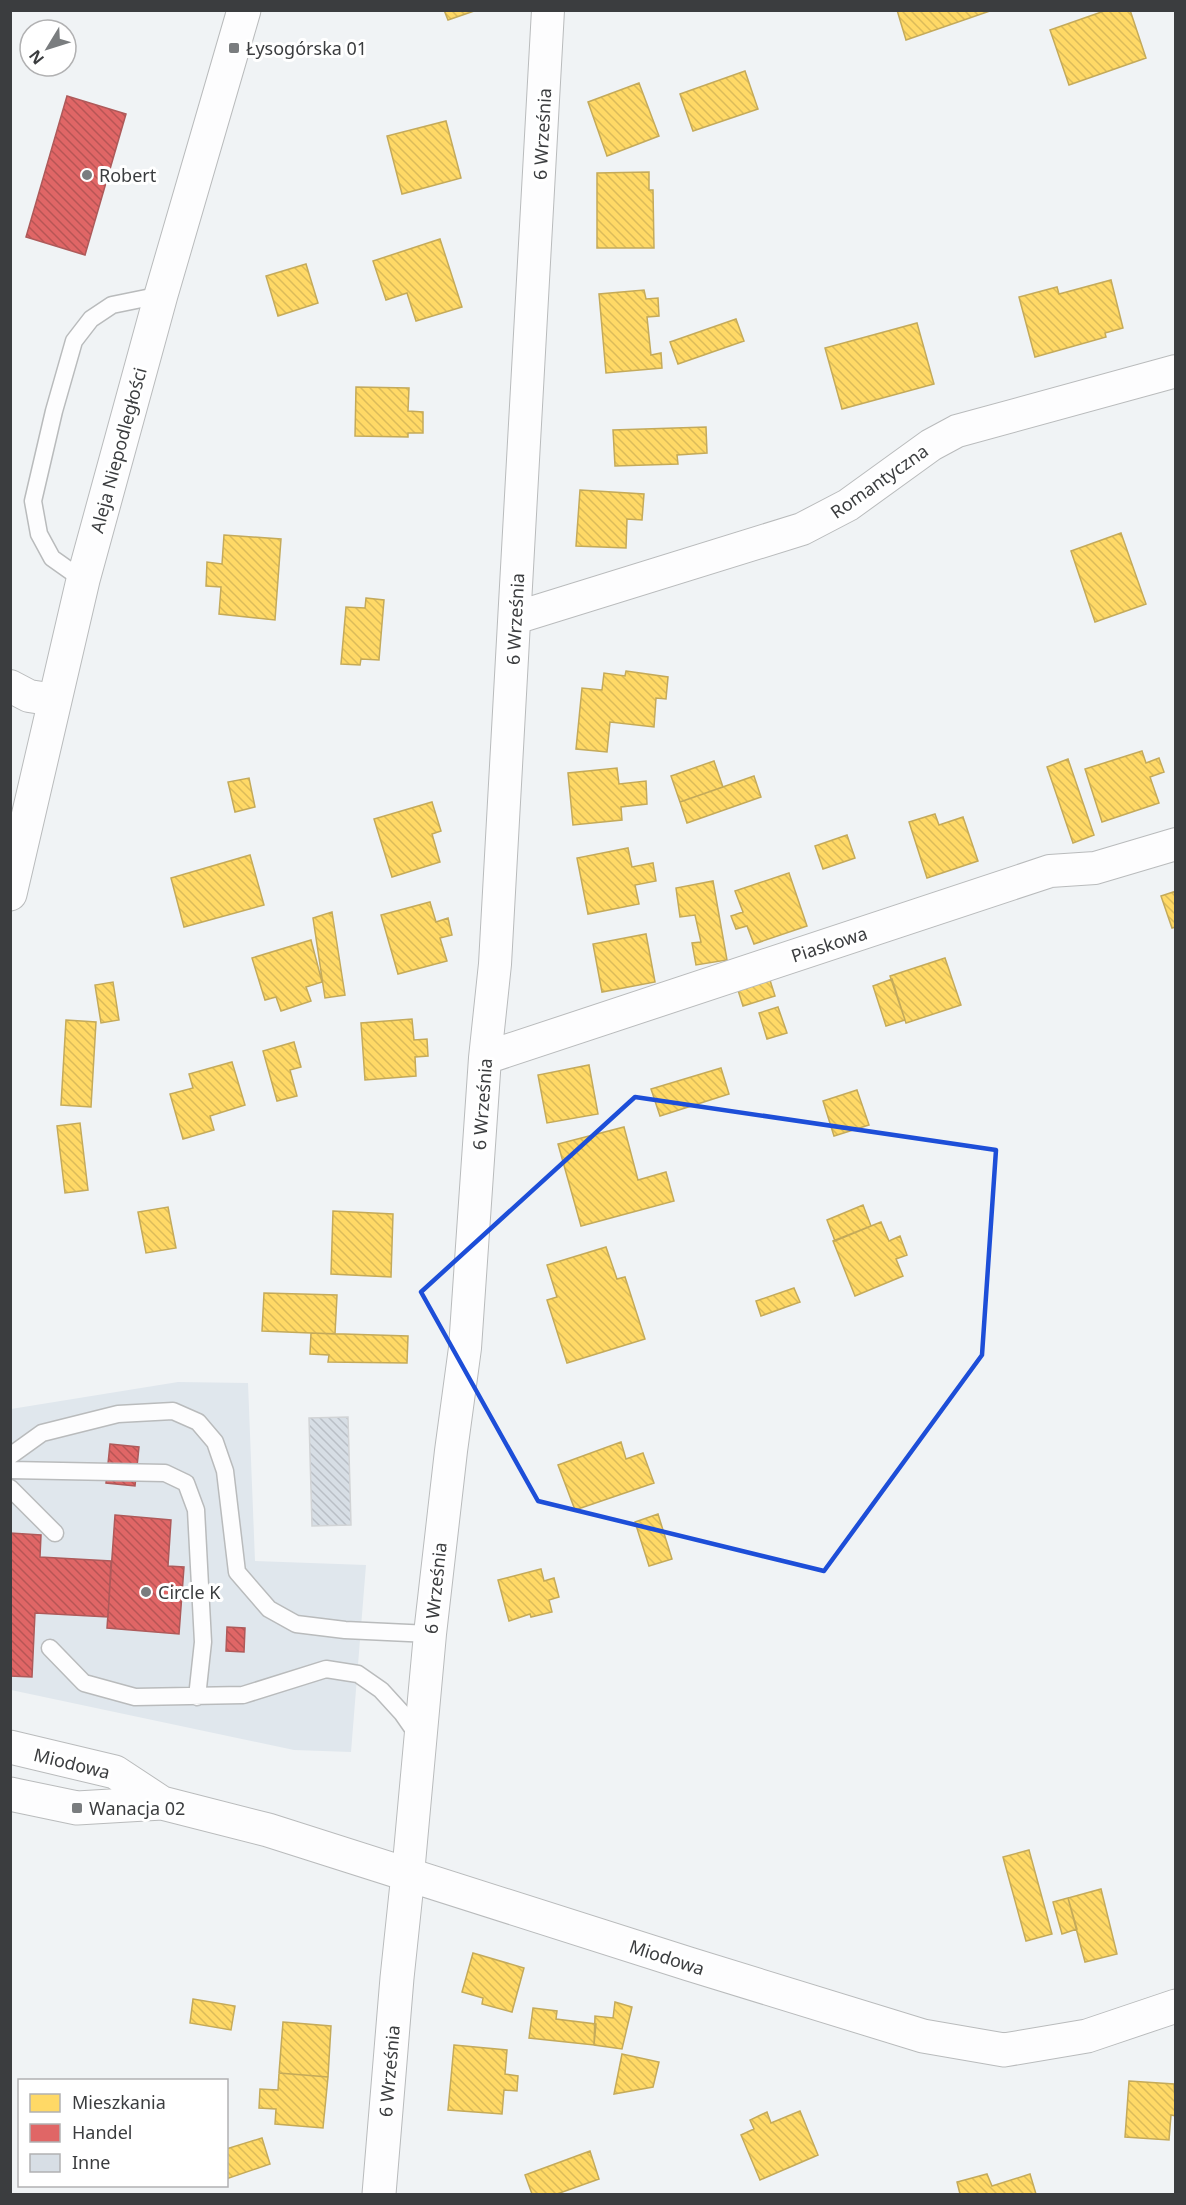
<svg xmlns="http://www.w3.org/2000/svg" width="1186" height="2205" font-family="'Noto Sans',sans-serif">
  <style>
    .built { fill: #e0e7ed }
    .homes { fill: url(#homes-back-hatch); stroke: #c4aa5a; stroke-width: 1.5 }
    .shops { fill: url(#shops-back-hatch); stroke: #ae5a5a; stroke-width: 1.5 }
    .building { fill: url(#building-back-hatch); stroke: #d2d4d6; stroke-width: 1.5 }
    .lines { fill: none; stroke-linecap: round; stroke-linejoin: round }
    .service-casing { stroke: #b9bbbc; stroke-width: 19 }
    .minor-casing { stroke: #b9bbbc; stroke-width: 34 }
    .tertiary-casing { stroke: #b9bbbc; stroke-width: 35 }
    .primary-casing { stroke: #b9bbbc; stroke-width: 35 }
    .service { stroke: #fdfdfe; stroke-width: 16 }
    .minor { stroke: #fdfdfe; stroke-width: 32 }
    .tertiary { stroke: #fdfdfe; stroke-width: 33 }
    .primary { stroke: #fdfdfe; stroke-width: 33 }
    .marked { fill: none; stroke: #1d4ed8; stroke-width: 4.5; stroke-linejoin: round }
    .poi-dot { fill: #7a7d7f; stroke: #fff; stroke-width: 2 }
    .labels { text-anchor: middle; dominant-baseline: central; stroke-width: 6; stroke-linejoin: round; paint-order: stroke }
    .poi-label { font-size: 18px; fill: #3b3d3f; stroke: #fff; text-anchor: start }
    .street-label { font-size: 18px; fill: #3b3d3f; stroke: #fff }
  </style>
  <defs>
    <pattern id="homes-back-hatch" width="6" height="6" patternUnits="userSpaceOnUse" patternTransform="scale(1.5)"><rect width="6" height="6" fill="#ffd966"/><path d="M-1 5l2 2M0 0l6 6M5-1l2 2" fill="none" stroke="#dbbb5a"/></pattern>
    <pattern id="shops-back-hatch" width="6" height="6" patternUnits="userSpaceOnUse" patternTransform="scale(1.5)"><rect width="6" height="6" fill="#e06666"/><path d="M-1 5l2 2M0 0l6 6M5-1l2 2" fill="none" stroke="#b75555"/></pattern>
    <pattern id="building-back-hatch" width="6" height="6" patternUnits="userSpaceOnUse" patternTransform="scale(1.5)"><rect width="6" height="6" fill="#d7dee5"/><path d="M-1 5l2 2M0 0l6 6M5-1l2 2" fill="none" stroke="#b9bfc6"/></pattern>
  </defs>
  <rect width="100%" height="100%" fill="#f0f3f5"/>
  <path class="built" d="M178,1382L248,1383L255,1561L366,1565L351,1752L294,1750L11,1690V1409Z"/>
  <path class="homes" d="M444,10H477L448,20Z
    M897,10H990V11L906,40Z
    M1107,10H1130L1146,58L1069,85L1050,30Z
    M745,71L758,109L693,131L680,94Z
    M639,83L659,136L607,156L588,102Z
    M446,121L461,178L402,194L387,136Z
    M649,172V190H653L654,248H597V173Z
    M440,239L462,307L416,321L407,293L386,300L373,261Z
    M306,264L318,303L278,316L266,276Z
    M1111,280L1123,328L1105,333L1106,337L1035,357L1019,297L1057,287L1059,294Z
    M644,290L646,299L658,298L659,316L647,317L651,355L661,353L662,368L606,373L599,294Z
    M736,319L744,341L678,364L670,342Z
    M917,323L934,384L842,409L825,348Z
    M356,387L409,388L408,411L423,412V433H408V437L355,436Z
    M706,427L707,453L677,455L678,464L615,466L613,430Z
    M580,490L644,494L642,520L627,519L626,548L576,546Z
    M1121,533L1146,604L1095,622L1071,551Z
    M224,535L281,539L275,620L219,614L221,587L206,586L207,562L222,564Z
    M366,598L384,600L379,660L361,659L360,665L341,664L346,607L365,608Z
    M626,671L668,677L666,699L656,698L654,727L610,722L607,752L576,749L582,688L602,690L604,673L625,676Z
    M1142,751L1146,763L1159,758L1164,772L1150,777L1159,803L1102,822L1085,769Z
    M1068,759L1094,835L1073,843L1047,767Z
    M714,761L723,787L680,802L671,776Z
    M617,768L619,784L646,781L647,804L621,807L622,820L573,825L568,773Z
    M754,776L761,797L687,823L680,802Z
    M249,778L255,807L235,812L228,782Z
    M432,802L441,831L432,834L440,862L392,877L374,819Z
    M935,814L939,825L963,817L978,861L927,878L909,822Z
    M847,835L855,858L823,869L815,846Z
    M628,848L632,867L653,863L656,881L635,885L639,904L588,914L577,858Z
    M250,855L264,905L184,927L171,878Z
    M789,873L807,926L754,944L747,926L736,929L731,916L743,912L735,891Z
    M713,881L727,960L696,965L692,943L701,942L695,915L680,917L676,888Z
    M1176,891V927L1172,928L1161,896Z
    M430,902L436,922L448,918L452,935L440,938L447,961L398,974L381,915Z
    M332,912L345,995L325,998L313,918Z
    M646,934L655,982L602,992L593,944Z
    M311,940L322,982L306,987L311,1001L281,1011L276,997L265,1000L252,958Z
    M945,958L961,1005L906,1023L890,976Z
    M769,977L775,996L743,1006L737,987Z
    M892,979L905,1020L886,1026L873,986Z
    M113,982L119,1020L101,1023L95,985Z
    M778,1007L787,1033L767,1039L759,1013Z
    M412,1019L414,1040L427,1039L428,1056L415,1057L416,1076L365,1080L361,1023Z
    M66,1020L96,1022L91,1107L61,1105Z
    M294,1042L301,1067L290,1070L297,1096L277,1101L263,1051Z
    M232,1062L245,1105L210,1116L214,1130L183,1139L170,1094L193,1088L189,1074Z
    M589,1065L598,1114L547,1123L538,1075Z
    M721,1068L729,1094L660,1116L651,1089Z
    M857,1090L869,1125L834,1136L823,1101Z
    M80,1123L88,1190L65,1193L57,1126Z
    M624,1127L638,1180L666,1172L674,1201L581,1226L558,1144Z
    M863,1205L871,1226L835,1241L827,1220Z
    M168,1207L176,1248L146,1253L138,1212Z
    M333,1211L393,1214L391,1277L331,1274Z
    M881,1222L889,1241L900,1236L907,1255L896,1259L903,1276L855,1296L833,1241Z
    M606,1247L617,1279L625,1277L645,1339L567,1363L547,1300L557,1297L547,1265Z
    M794,1288L800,1302L761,1316L756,1301Z
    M264,1293L337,1295L335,1334L262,1331Z
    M311,1333L408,1336L407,1363L328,1362L329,1355L310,1354Z
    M621,1442L626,1459L643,1453L654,1483L575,1510L558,1465Z
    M658,1514L672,1559L649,1566L635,1522Z
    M541,1569L544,1581L554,1578L559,1597L549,1600L552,1612L531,1617L530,1614L509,1621L498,1580Z
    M1029,1850L1052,1934L1026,1941L1003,1857Z
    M1101,1889L1117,1954L1085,1962L1068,1898Z
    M1068,1898L1077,1929L1062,1934L1053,1902Z
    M473,1953L524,1968L512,2012L482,2004L483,1998L462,1992Z
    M193,1999L235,2006L231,2030L190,2023Z
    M615,2002L632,2007L622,2049L594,2045L595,2016L613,2018Z
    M533,2008L557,2011L556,2019L596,2024L594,2045L529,2038Z
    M283,2022L331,2026L328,2077L279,2073Z
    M454,2045L507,2050L505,2074L518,2076L517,2091L504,2090L502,2114L448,2110Z
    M622,2054L659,2062L653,2087L614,2094Z
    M279,2073L328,2077L323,2128L275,2124L276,2109L259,2108L260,2089L278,2090Z
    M1129,2081L1174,2084L1176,2116L1171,2115L1169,2140L1125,2137Z
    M800,2111L818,2155L760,2180L741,2135L754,2129L750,2120L767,2112L771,2123Z
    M262,2138L270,2164L226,2179V2149Z
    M590,2151L599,2179L557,2194H532L525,2175Z
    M987,2174L992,2186L1030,2174L1036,2194H960L957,2182Z"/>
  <path class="shops" d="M67,96L126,114L85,255L26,237Z
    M110,1444L139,1447L135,1486L106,1483Z
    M115,1515L171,1520L168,1566L184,1567L179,1634L107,1628Z
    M10,1533L41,1535L40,1557L111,1561L108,1617L35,1613L32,1677L10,1676Z
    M227,1627L245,1628L244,1652L226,1651Z"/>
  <path class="building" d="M348,1417L351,1525L312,1526L309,1418Z"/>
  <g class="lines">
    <defs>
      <path id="service" d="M83,580L52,558L39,534L33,501L54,411L74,341L91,319L112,305L161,295
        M10,1456L42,1433L118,1414L173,1411L198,1422L215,1442L225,1471L237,1572L269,1609L296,1624L345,1630L430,1634
        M10,1470L165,1473L186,1483L196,1510L203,1642L197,1697
        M10,1488L55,1533
        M50,1648L84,1683L135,1697L243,1695L326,1669L358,1674L381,1690L402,1713L418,1736"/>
      <path id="minor" d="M515,618L802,529L848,505L931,445L957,431L1176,371
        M10,686L29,696L55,700
        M485,1058L1050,871L1095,868L1176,844
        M408,1874L430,1634L451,1451L465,1348L485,1058L495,964L548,10"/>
      <path id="tertiary" d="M10,1747L115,1772L162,1803
        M10,1794L77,1808L162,1803L268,1830L689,1964L923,2036L1004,2050L1087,2036L1176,2006
        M379,2194L397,1978L408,1874"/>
      <path id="primary" d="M10,894L83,580L161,295L244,10"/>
    </defs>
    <use href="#service" class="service-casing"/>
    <use href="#minor" class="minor-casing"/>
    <use href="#tertiary" class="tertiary-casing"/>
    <use href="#primary" class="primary-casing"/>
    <use href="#service" class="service"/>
    <use href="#minor" class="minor"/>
    <use href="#tertiary" class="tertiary"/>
    <use href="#primary" class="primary"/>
  </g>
  <path class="marked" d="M635,1097L996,1150L982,1355L824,1571L538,1501L421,1292Z"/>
  <g class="poi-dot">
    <rect x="228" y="42" width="12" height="12" rx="3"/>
    <circle cx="87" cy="175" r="6"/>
    <circle cx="146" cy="1592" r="6"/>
    <rect x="71" y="1802" width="12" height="12" rx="3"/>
  </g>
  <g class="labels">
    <g class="poi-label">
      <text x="246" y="48">Łysogórska 01</text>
      <text x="99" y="175">Robert</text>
      <text x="158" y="1592">Circle K</text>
      <text x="89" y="1808">Wanacja 02</text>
    </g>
    <g class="street-label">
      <text transform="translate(542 134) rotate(-87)">6 Września</text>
      <text transform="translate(118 450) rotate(-75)">Aleja Niepodległości</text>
      <text transform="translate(879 481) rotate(-35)">Romantyczna</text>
      <text transform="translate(515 619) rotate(-87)">6 Września</text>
      <text transform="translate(829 944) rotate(-18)">Piaskowa</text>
      <text transform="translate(482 1104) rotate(-86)">6 Września</text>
      <text transform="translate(435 1588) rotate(-84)">6 Września</text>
      <text transform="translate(72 1763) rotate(14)">Miodowa</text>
      <text transform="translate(667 1957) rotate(18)">Miodowa</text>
      <text transform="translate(389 2071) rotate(-85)">6 Września</text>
    </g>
  </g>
  <rect width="1186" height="2205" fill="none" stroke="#3b3d3f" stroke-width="24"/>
  <rect x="18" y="2079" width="210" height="108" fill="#ffffff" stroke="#b1b1b2" stroke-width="1.5"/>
  <rect x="30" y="2094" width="30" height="18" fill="#ffd966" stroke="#b1b1b2" stroke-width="1.5"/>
  <text x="72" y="2109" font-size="18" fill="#3b3d3f">Mieszkania</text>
  <rect x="30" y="2124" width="30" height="18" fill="#e06666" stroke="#b1b1b2" stroke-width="1.5"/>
  <text x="72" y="2139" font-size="18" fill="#3b3d3f">Handel</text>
  <rect x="30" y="2154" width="30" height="18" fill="#d7dee5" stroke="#b1b1b2" stroke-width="1.5"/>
  <text x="72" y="2169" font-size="18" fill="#3b3d3f">Inne</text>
  <g transform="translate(48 48) rotate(232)"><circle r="28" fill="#ffffff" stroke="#b1b1b2" stroke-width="1.5"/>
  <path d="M0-4.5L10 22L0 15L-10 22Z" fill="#7a7d7f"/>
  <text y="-9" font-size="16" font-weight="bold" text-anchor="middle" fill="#3b3d3f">N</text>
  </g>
</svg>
